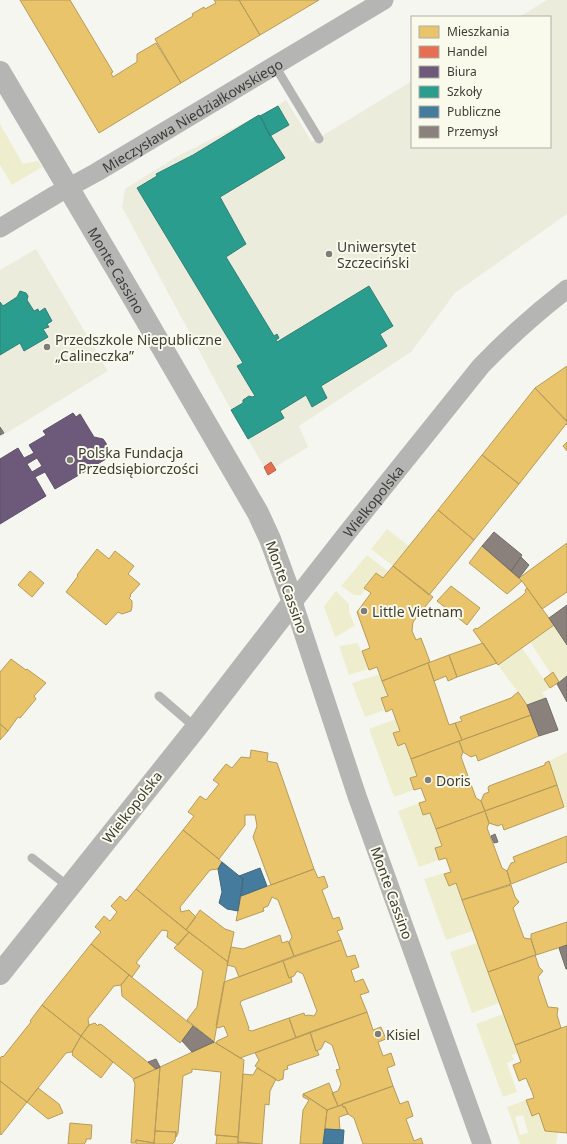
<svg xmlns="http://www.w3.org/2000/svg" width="567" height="1144" font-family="'Noto Sans',sans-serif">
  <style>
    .built { fill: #ececdd }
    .green { fill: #eeeecf; fill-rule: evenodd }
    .homes { fill: #e9c46a; stroke: #b59c5b }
    .shops { fill: #e76f51; stroke: #b46049 }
    .offices { fill: #6d597a; stroke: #5f5166; fill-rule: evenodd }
    .schools { fill: #2a9d8f; stroke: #308075 }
    .public { fill: #457b9d; stroke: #43687e }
    .industry { fill: #8a817c; stroke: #736d67 }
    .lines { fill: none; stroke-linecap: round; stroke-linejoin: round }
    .service { stroke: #b5b5b3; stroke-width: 9 }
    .minor { stroke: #b5b5b3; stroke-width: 19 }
    .tertiary { stroke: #b5b5b3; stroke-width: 22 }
    .poi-dot { fill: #7e7e78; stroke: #fafaec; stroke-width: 1.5 }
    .labels { text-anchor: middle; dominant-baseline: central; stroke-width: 4; stroke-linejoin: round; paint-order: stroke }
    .street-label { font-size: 14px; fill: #3d3d37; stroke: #fafaec }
    .poi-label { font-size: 14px; fill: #3d3d37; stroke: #fafaec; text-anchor: start }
  </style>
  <rect width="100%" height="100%" fill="#f6f6f0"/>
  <path class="built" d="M547,0H567V214L455,293L411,352L299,426L308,447L267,472L231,410L122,207L125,189L176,157L259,115L260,116L286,100L312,142L412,81V147H550V17H519Z
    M36,249L108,371L0,437V270Z"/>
  <path class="green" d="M0,124L23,164L38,161L42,167L12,185L0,165Z
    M387,529L409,546L393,566L371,549Z
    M367,555L389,572L383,578L376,573L365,587L366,589L361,595H354L341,586Z
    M336,591L349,604V612L355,626C346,629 343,634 335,637L324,607L325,605Z
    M554,625L567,645V676L559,682L553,673L551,674L530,642Z
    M358,643L368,669L349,675L339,646Z
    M522,648L550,688L542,693L546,698L527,705L498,665Z
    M380,674L388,696L381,699L385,710L365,717L352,683Z
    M396,719L400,731L394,733L398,746L405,743L417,776L410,778L414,790L394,797L369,729Z
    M567,752V813L549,761Z
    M419,803L423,815L430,813L442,846L435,848L439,860L419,867L398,811Z
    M444,873L449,886L456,883L473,931L446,940L424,879Z
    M477,943L499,1003L472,1013L450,952Z
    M503,1014L518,1053L512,1055L514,1060L507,1063L517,1092L503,1097L476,1024Z
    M526,1100L532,1115L539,1113L558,1132L556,1144H520L507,1107ZM523,1115L528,1133L520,1135L515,1117Z"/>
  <path class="homes" d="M20,0H70L113,72L111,73L113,77L137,62V54L156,43L181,83L99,133Z
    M214,0H239L260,35L181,83L155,39L193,16L192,14L204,7L205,9L216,3Z
    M239,0H319L260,35Z
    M567,366V421L535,388Z
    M535,388L567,422V425L566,424L519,484L482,455Z
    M567,442V451L563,446Z
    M482,455L519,484L474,540L438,510Z
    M438,510L474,540L429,595L393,566Z
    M567,543V592L542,609L522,581L519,578Z
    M482,546L522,581L507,594L469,563Z
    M97,549L109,559L115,551L134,566L128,574L140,584L130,595L131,596L129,598L132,601V607L131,611L122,614L118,612L106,625L66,592L78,576L77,575Z
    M393,566L433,597L413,622L412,631L416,640L421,638L430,662L382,681L377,667L369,670L362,651L370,648L357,612L371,593L364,588L376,573L383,578Z
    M30,571L44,583L32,597L18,585Z
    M451,586L480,608L467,625L437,601Z
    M527,588L554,625L498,665L473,630L476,628L477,629L522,596L526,592L525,590Z
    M483,643L497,663L457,677L449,655Z
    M449,655L457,677L448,681L446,676L434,681L428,663Z
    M11,659L26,670L27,669L46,683L34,696L36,699L20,718L18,717L8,731L0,724V672Z
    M428,663L449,725L455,723L462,740L411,759L405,743L398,746L393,733L400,731L392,709L386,712L381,698L388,696L382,681Z
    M553,672L559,682L550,688L544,679Z
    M518,692L529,708L531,715L462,740L455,723L462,721L460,717L511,698Z
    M531,715L539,736L478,761L476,755L471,757L463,752L459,741Z
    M0,724L8,731L0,740Z
    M459,741L463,752L461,757L476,798L481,801L485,811L436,829L430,813L423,815L419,803L426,801L421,788L414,790L410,778L417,776L411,759Z
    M251,750L268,753L267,761L277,763L314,869L271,885L253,837L257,826L255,815H245V825L219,859L183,830L194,816L188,812L200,796L206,800L219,784L213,780L226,764L232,768L241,757L250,758Z
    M549,761L557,785L485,811L481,801L484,794L489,792L488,788L489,786L545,765V763Z
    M557,785L564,807L504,830L502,824L498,826L489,823L485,811Z
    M485,811L489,823L487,828L495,849L502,868L507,871L511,884L462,900L456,883L449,886L444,874L451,872L446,858L439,860L435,848L442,846L436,829Z
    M183,830L222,862L218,869L210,870L180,907L181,912L189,910L196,917L186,930L136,889Z
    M567,836V862L511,884L507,871L511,863L515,862L513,857Z
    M314,869L318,878L324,876L328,887L322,890L333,919L339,917L343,929L337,931L341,940L294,956L289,942L292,937L278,900L272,897L268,906L263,908L264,911L236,921L241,896Z
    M511,885L515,897L519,902L513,908L524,938L531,939L536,955L488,972L462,900Z
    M136,889L189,932L178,945L167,937L168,931L162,930L136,963L140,966L132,977L91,944L101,932L95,927L104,916L110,921L117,912L111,906L120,896L126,901Z
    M200,910L225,929L234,932L228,962L186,930Z
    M567,922V945L536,955L531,939V934Z
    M189,932L228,962L214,1042L187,1020L197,1007L203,971L174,948Z
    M280,935L282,943L288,941L294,956L239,977L235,967L227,965L231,947L243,949Z
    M341,940L347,957L355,955L359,967L351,970L355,982L363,979L369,992L360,995L367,1012L296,1038L289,1018L304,1013L305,1016L308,1015L314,1016L317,1011L303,974L297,971L294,976L289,978L283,961Z
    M91,944L129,975L121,985L114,986L88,1019L89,1025L81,1036L42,1005Z
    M535,955L539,967L543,971L538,977L548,1007L558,1008L557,1015L561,1028L515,1045L488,972Z
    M283,961L289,978L291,977L292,982L241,1001L240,1004L241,1005L249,1028L248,1030L252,1031L289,1018L296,1038L240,1058L216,1043L217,1041L228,1036L224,1026L218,1028L216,1026L224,982Z
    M129,975L193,1026L180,1043L122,996L121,985Z
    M42,1005L81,1036L72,1052L66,1053L27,1102L0,1081V1058L2,1056L3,1057L31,1022L30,1021Z
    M367,1012L373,1030L381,1027L386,1039L378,1042L383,1056L391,1053L395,1065L387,1068L393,1086L338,1106L332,1093L338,1091L341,1084L336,1070L340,1069L332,1045L325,1041L321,1049L316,1051L310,1032Z
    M95,1023L98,1026L99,1024L102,1025L156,1069L134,1079L81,1036L89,1025Z
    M567,1026V1133L545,1131L539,1113L532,1116L526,1100L534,1098L532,1092L526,1078L519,1081L513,1065L521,1062L515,1045Z
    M310,1032L316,1051L317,1050L319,1055L287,1066L288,1069L284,1070L283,1079L278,1081L255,1066L259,1060L255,1053Z
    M81,1036L113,1062L101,1078L72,1055L73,1053L72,1052Z
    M214,1042L244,1060L238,1137L215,1135L221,1072L192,1069V1072L183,1076L178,1133L176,1137V1132L155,1131L160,1067Z
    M160,1067L154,1143L136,1140L135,1143H131L135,1084L133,1079Z
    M257,1068L276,1079L270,1091L269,1105L265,1104L262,1144L238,1142L243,1074L253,1075Z
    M0,1081L27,1102L1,1135L0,1134Z
    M329,1083L338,1106L327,1110L303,1094Z
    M393,1086L400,1104L408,1101L413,1116L406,1119L414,1141L421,1138L423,1144H363L354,1118L348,1114L345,1107H343L342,1104Z
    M38,1088L59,1104L63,1113L48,1119L27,1102Z
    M303,1094L327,1110L323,1144H300L303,1110L309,1100L303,1097Z
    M342,1105L343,1107H345L348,1114L339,1117L340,1130L325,1129L327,1110Z
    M70,1123L92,1125L91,1139H86V1142L84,1144H68Z
    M155,1131L176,1132L175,1141L172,1144H154Z
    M216,1135L238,1137V1144H216L217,1137Z
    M136,1140L154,1143V1144H136Z
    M238,1142L259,1144H238Z"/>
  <path class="shops" d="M271,462L276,470L268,475L264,467Z"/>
  <path class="offices" d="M73,413L76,417L80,414L94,437L103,439L106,443L107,452L104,456L106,459L55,489L45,472L35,477L46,496L0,524V459L18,448L24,458L34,453L29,445L46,435L43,431ZM37,458L42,466L32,472L27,464Z"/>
  <path class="schools" d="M278,106L289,125L270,136L260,116Z
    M259,115L265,124L264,125L285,158L220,197L246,244L226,257L274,336L277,334L279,338L276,340L277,342L369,286L393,326L380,334L387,346L321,386L327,398L312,407L306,395L280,411L284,418L248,439L231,410L243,403V400L249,396L252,397L255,396L237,366L243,363L137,188L157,176L156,174L193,155Z
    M20,291L26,293L28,296L27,300L34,311L38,309L39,312L45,308L52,321L47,324L49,327L43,329L48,337L24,351L20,343L0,355V302L3,306L17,297Z"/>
  <path class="public" d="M222,862L243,879L238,911L227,909L219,903L222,892L218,869Z
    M260,868L267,886L241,896L243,879L239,876Z
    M325,1129L344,1130L343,1144H323Z"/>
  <path class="industry" d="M0,427L4,433L0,435Z
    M494,532L522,555L511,571L482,546Z
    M521,557L529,565L519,578L511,571Z
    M567,605V645L549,618Z
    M567,676V702L557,684Z
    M546,698L558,730L539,736L527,705Z
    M495,834L498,842L494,843L491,836Z
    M567,945V969H566L559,948Z
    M193,1026L214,1042L192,1052L182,1041Z
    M156,1059L160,1067L156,1069L148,1062Z"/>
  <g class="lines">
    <path class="service" d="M275,66L319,139
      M159,696L196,728
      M32,858L69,887"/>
    <g class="minor">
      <path id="s1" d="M0,228L55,195L97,172L384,0"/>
      <path id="s2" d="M482,1144L357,796L293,602L347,533L481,366C508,338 536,313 567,289"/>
    </g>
    <path class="tertiary" id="s3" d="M0,72L131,294L258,513L270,539L293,602L196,728L0,974"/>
  </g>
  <g class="poi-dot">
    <circle cx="329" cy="254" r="4"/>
    <circle cx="47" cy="347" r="4"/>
    <circle cx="70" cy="460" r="4"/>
    <circle cx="364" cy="611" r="4"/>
    <circle cx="428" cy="780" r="4"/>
    <circle cx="378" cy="1034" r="4"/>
  </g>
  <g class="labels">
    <g class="street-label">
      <text stroke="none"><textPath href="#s1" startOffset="223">Mieczysława Niedziałkowskiego</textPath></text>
      <text stroke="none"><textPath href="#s3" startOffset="230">Monte Cassino</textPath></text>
      <text stroke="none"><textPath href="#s2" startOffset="703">Wielkopolska</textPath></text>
      <text transform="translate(287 587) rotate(70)">Monte Cassino</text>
      <text transform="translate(132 807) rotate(-52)">Wielkopolska</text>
      <text transform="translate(392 893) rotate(70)">Monte Cassino</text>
    </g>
    <g class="poi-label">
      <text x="337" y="246">Uniwersytet<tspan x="337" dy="16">Szczeciński</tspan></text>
      <text x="55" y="339">Przedszkole Niepubliczne<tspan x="55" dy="16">„Calineczka”</tspan></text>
      <text x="78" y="452">Polska Fundacja<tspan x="78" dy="16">Przedsiębiorczości</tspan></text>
      <text x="372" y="611">Little Vietnam</text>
      <text x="436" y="780">Doris</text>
      <text x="386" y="1034">Kisiel</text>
    </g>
  </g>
  <rect x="411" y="16" width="140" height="132" fill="#fafaec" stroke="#aeaea4"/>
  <rect x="419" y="26" width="20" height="12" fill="#e9c46a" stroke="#aeaea4"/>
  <text x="447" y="36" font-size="12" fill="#3d3d37">Mieszkania</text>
  <rect x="419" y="46" width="20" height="12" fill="#e76f51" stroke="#aeaea4"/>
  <text x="447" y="56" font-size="12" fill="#3d3d37">Handel</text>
  <rect x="419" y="66" width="20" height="12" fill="#6d597a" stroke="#aeaea4"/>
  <text x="447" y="76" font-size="12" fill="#3d3d37">Biura</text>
  <rect x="419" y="86" width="20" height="12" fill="#2a9d8f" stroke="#aeaea4"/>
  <text x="447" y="96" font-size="12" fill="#3d3d37">Szkoły</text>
  <rect x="419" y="106" width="20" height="12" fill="#457b9d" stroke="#aeaea4"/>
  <text x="447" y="116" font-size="12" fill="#3d3d37">Publiczne</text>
  <rect x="419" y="126" width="20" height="12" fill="#8a817c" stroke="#aeaea4"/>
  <text x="447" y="136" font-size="12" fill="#3d3d37">Przemysł</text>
</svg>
